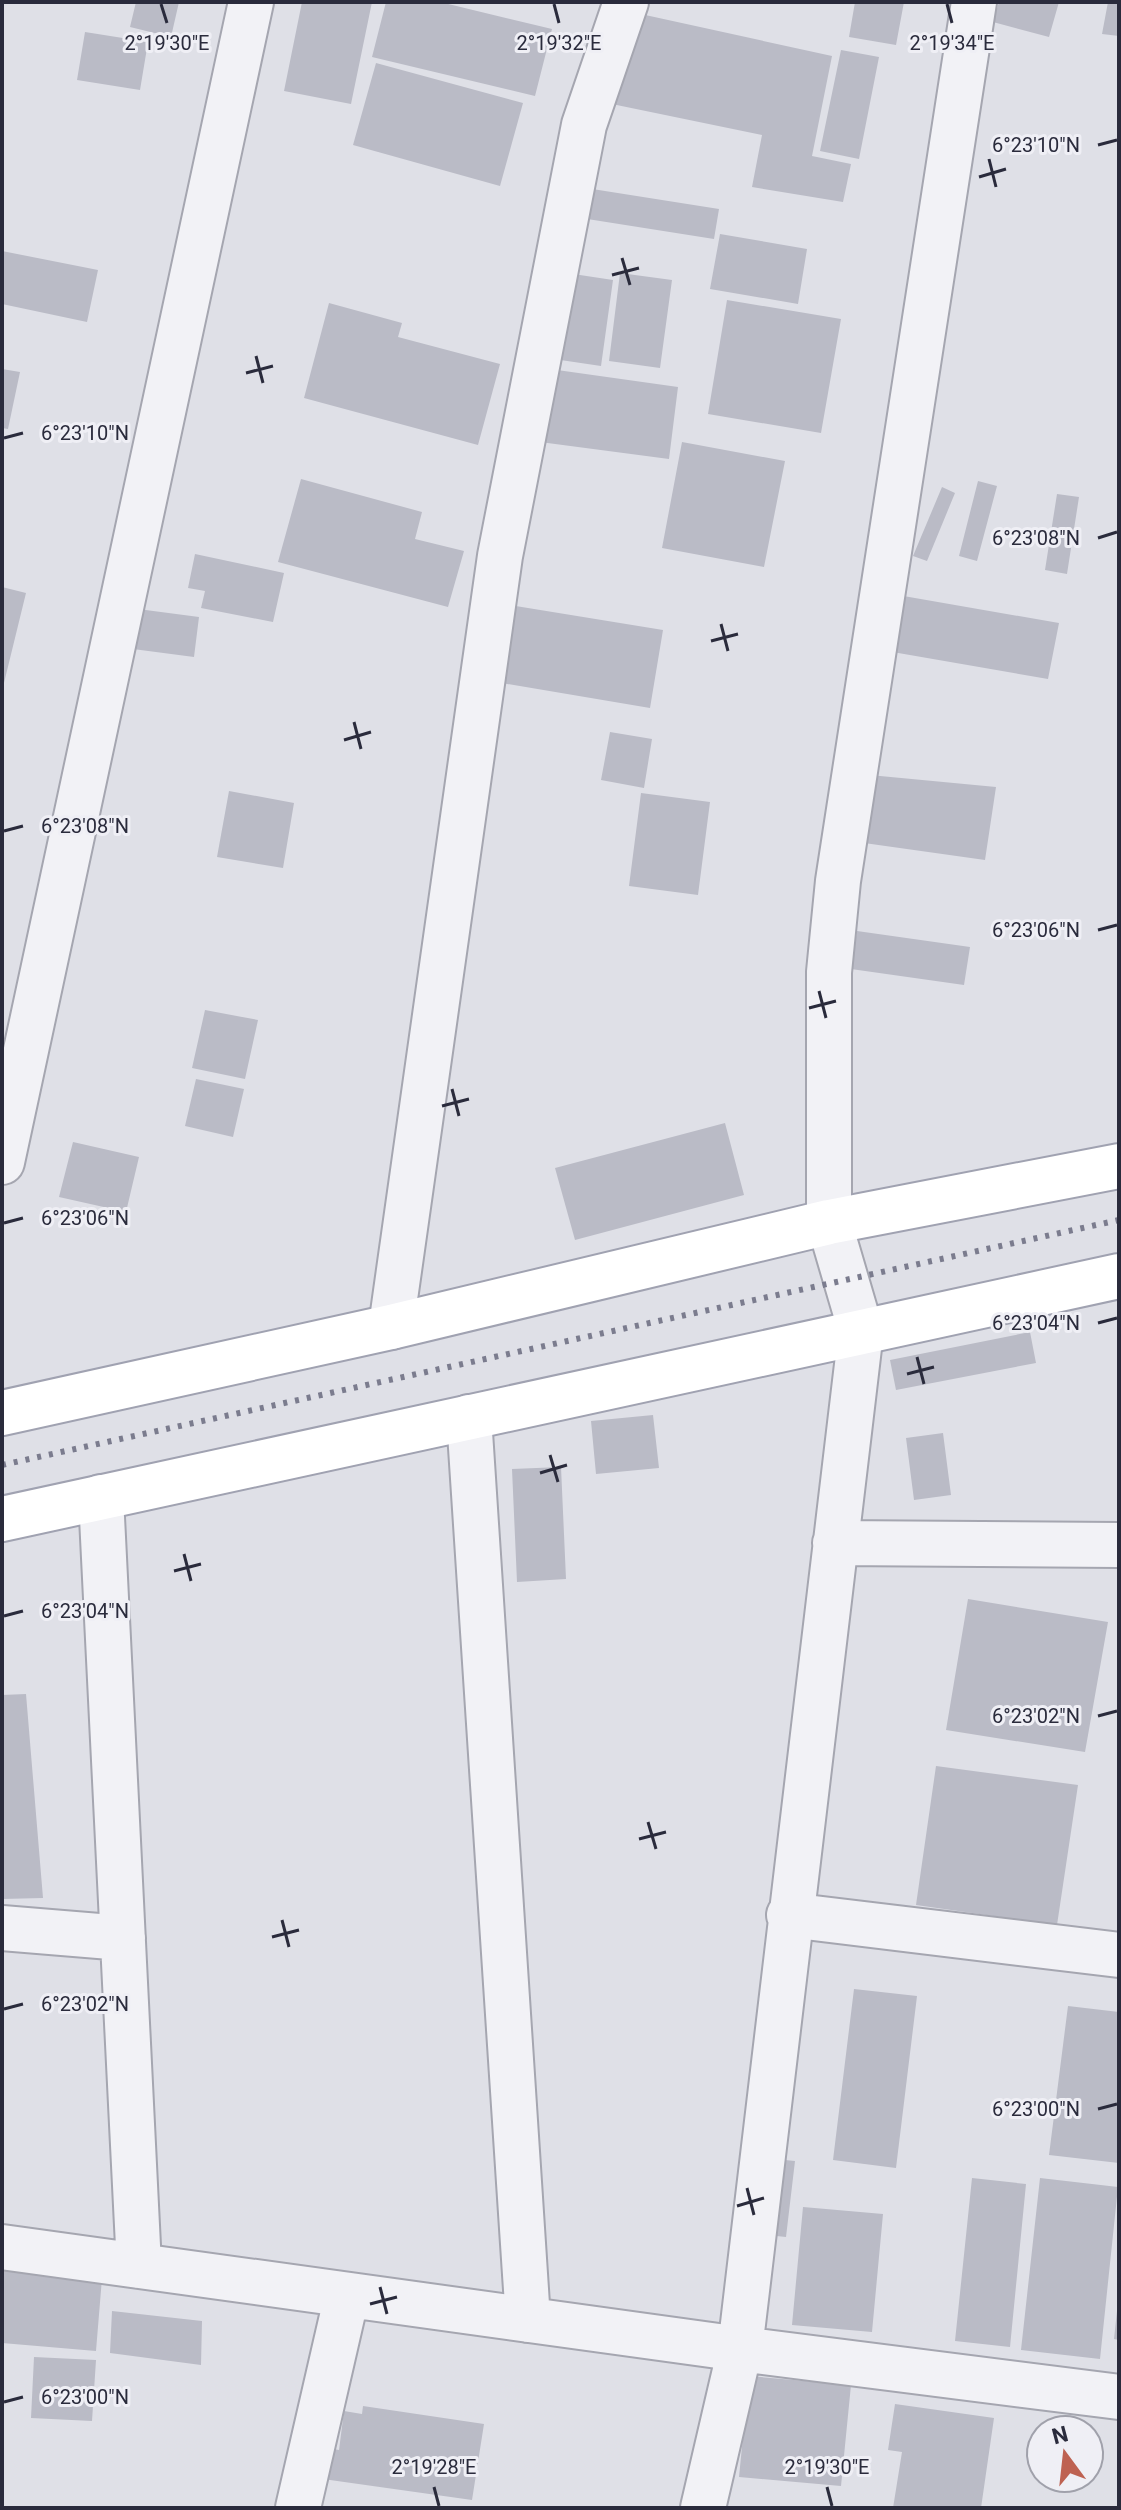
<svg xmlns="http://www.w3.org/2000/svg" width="1121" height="2510" font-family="Roboto,sans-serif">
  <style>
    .building { fill: #babbc6 }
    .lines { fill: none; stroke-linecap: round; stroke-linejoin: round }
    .minor-casing { stroke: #a5a6b0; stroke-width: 48 }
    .major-casing { stroke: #a0a2b1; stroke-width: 48 }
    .minor { stroke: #f2f2f6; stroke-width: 44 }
    .major { stroke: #fff; stroke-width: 44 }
    .rail { stroke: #7b7c8e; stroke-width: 6; stroke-dasharray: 4 8; stroke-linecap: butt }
    .ticks { fill: none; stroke: #2a2b3c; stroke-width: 3 }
    .ticks-label { font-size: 20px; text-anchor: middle; fill: #2a2b3c; stroke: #efeff5; stroke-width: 6; stroke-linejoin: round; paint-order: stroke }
  </style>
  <rect width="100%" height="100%" fill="#dfe0e7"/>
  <path class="building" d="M136,2H179L171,37L130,27Z
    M302,2H372L351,104L284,91Z
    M386,2H440L552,29L535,96L372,57Z
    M855,2H904L896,45L849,37Z
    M999,2H1059L1049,37L993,22Z
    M1108,2H1119V36L1102,34Z
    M627,11L832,56L812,156L851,164L843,202L752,187L762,135L607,103Z
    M85,32L148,42L140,90L77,80Z
    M841,50L879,57L859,159L820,151Z
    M376,63L523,103L500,186L353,145Z
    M586,188L719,209L714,239L581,218Z
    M720,234L807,249L798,304L710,289Z
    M2,251L98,270L87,322L2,304Z
    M560,272L613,280L601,366L547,358Z
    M620,273L672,280L660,368L609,361Z
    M727,300L841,319L821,433L708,414Z
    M329,303L402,323L398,337L500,364L478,445L304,398Z
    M2,369L20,372L8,429L2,428Z
    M550,369L678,387L669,459L540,442Z
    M682,442L785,461L764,567L662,548Z
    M301,479L422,512L415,539L464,551L448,607L278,562Z
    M978,481L997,486L977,561L959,556Z
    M942,487L955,493L927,561L913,556Z
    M1057,494L1079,497L1067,574L1045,570Z
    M195,554L284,573L273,622L201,608L205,591L188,588Z
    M2,587L26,593L3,687H2Z
    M892,594L1059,623L1048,679L881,650Z
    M503,604L663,630L650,708L490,681Z
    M138,609L199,617L194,657L133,649Z
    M610,732L652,739L644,788L601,780Z
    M859,774L996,787L985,860L850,841Z
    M229,791L294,803L283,868L217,857Z
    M641,793L710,802L698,895L629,886Z
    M857,931L970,947L964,985L851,969Z
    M205,1010L258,1020L245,1079L192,1068Z
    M196,1079L244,1089L233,1137L185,1126Z
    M725,1123L744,1195L575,1240L555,1168Z
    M73,1142L139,1157L126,1212L59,1197Z
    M1030,1332L1036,1363L896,1390L890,1360Z
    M653,1415L659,1468L596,1474L591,1421Z
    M943,1433L951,1495L914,1500L906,1438Z
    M561,1467L566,1579L517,1582L512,1469Z
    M968,1599L1108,1622L1085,1752L946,1730Z
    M26,1694L43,1898L2,1899V1695Z
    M936,1766L1078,1785L1057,1925L916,1905Z
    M854,1989L917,1996L896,2168L833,2160Z
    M1068,2006L1119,2012V2163L1049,2155Z
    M765,2158L795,2161L786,2237L757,2234Z
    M972,2178L1026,2184L1010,2347L955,2341Z
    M1040,2178L1118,2187L1100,2359L1021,2350Z
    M803,2207L883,2214L872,2332L792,2325Z
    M2,2259L103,2266L96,2351L2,2343Z
    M112,2311L202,2321L201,2365L110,2353Z
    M1117,2311H1119V2340L1114,2339Z
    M34,2357L96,2360L92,2421L31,2418Z
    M749,2376L851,2385L841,2486L739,2477Z
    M895,2404L994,2418L981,2508H893L902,2452L888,2450Z
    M363,2406L484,2424L472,2500L323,2479L328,2448L339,2450L344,2411L362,2414Z"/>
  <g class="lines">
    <defs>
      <path id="minor" d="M2,1162L251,2
        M391,1327L500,556L584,125L626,2
        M469,1417L528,2320
        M101,1497L139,2266
        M835,1543L1119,1545
        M789,1915L1119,1955
        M2,1928L123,1938
        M2,2247L740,2349L1119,2397
        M298,2508L347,2295
        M703,2508L740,2349L861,1331L829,1222V972L838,881L974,2"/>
      <path id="major" d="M2,1413L391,1327L829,1222L1119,1166
        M2,1519L1119,1276"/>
    </defs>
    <use href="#minor" class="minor-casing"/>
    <use href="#major" class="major-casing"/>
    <use href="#minor" class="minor"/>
    <use href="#major" class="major"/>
    <path class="rail" d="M2,1465L1119,1220"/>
  </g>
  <path class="ticks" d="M161,4L167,23M554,4L559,23M947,4L952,23M1098,145L1117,140M989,159L996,187M979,177L1006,169M622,258L630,285M612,275L639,268M256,356L263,383M246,373L273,366M4,438L23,433M1098,538L1117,532M721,624L728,651M711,641L738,634M354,722L361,749M344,740L371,732M4,831L23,826M1098,930L1117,925M819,991L826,1018M809,1008L836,1001M452,1089L459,1116M442,1106L469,1099M4,1223L23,1218M1098,1323L1117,1318M917,1357L924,1384M907,1374L934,1367M550,1455L558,1482M540,1473L567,1465M184,1554L191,1581M174,1571L201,1564M4,1616L23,1611M1098,1716L1117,1711M648,1822L656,1849M639,1839L666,1832M282,1920L289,1947M272,1937L299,1930M4,2009L23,2004M1098,2109L1117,2104M747,2188L754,2215M737,2206L764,2198M380,2287L387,2314M370,2304L397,2297M4,2402L23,2397M434,2487L439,2506M827,2487L832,2506"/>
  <g class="ticks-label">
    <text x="167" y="50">2°19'30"E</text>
    <text x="559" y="50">2°19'32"E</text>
    <text x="952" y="50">2°19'34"E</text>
    <text x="1036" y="152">6°23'10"N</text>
    <text x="85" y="440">6°23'10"N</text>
    <text x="1036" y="545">6°23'08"N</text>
    <text x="85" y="833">6°23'08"N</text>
    <text x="1036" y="937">6°23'06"N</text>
    <text x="85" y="1225">6°23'06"N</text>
    <text x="1036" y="1330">6°23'04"N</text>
    <text x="85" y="1618">6°23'04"N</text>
    <text x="1036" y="1723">6°23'02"N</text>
    <text x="85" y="2011">6°23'02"N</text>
    <text x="1036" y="2116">6°23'00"N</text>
    <text x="85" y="2404">6°23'00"N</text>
    <text x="434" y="2474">2°19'28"E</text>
    <text x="827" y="2474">2°19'30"E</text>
  </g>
  <rect width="1121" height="2510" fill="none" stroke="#2a2b3c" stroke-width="8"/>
  <g transform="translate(1065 2454) rotate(345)"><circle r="38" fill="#efeff5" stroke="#a0a1ab" stroke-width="2"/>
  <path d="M0-6L14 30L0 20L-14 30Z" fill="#be6252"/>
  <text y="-12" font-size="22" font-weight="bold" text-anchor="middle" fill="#2a2b3c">N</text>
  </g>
</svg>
